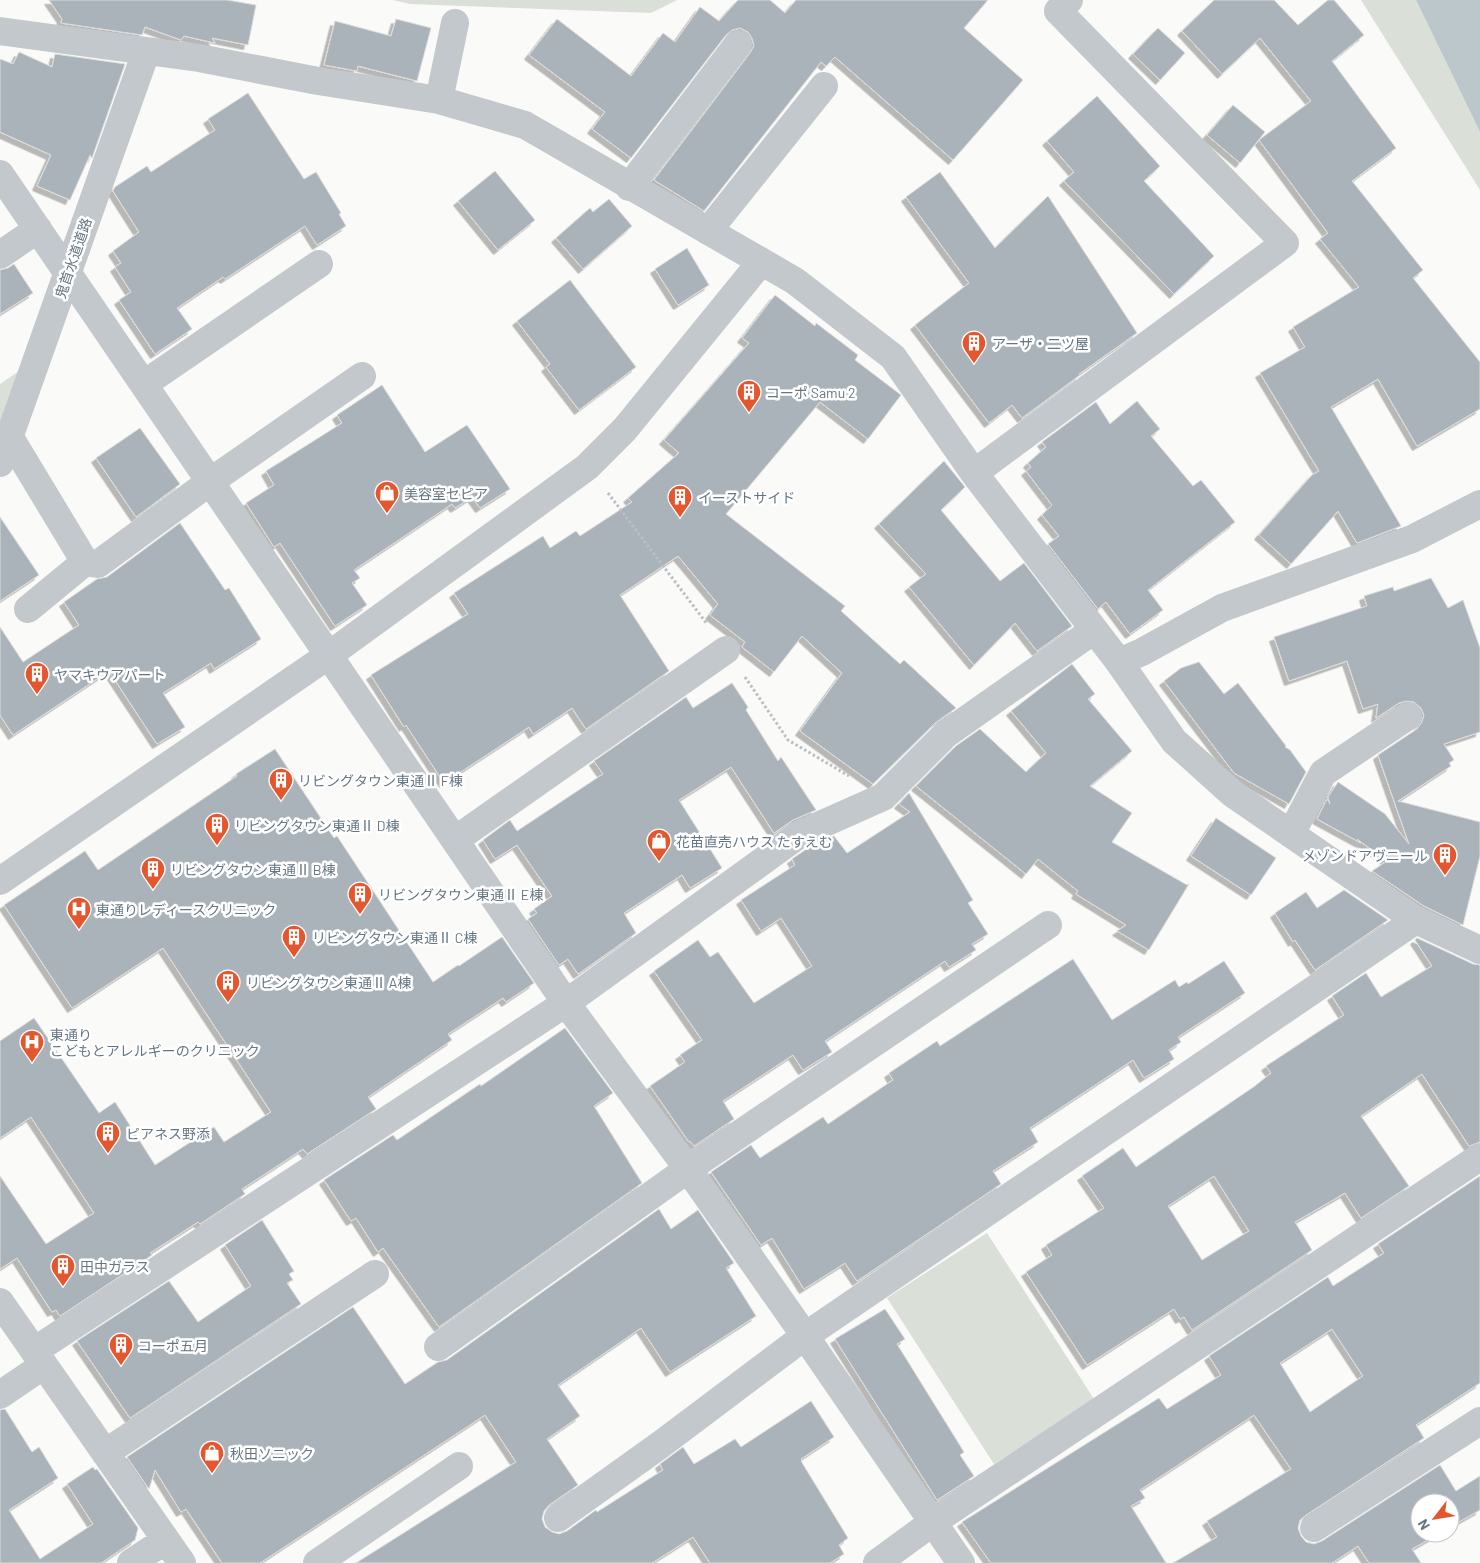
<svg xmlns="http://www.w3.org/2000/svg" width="1480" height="1563" font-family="Barlow,'Noto Sans JP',sans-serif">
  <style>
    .green { fill: #dadfd7 }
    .water { fill: #bbc7cb }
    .building { fill: #aab3b9; stroke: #dcdcda; fill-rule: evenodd; filter: url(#shadow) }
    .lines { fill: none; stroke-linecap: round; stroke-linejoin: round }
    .path { stroke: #bbbfc2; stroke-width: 3; stroke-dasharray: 2.5 2.5; stroke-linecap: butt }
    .minor { stroke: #c3c8cc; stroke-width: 28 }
    .labels { text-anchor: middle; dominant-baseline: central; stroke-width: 5; stroke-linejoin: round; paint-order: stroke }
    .street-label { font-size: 14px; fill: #657683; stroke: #fff }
    .poi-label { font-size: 14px; fill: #657683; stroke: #fff; text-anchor: start }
  </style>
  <defs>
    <filter id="shadow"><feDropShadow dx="-4.5" dy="4.5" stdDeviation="0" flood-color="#0004"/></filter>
  </defs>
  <rect width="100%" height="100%" fill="#fafaf8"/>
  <path class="green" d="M393,0H677L651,13L410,4Z
    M1361,0H1416L1480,132V190Z
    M37,359L0,460V384Z
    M987,1233L1094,1399L994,1464L887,1298Z"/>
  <path class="water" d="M1416,0H1480V132Z"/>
  <path class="building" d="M49,0H227L256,5L248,45L212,38L215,43L184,36L181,40L145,27L142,35L61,23L62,19Z
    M738,0H770L785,13L796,0H988L964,28L1023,80L953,160L835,57L826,66L821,62L704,211L654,180L750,53L754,46L752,38L748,32L740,28L732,30L726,35L631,158L592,129L605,112L529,55L557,19L631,76L663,33L675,42L700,7L719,21Z
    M1214,0H1274L1298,25L1328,0H1334L1364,35L1332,61L1396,148L1352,181L1423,270L1413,278L1480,362V409L1417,446L1378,379L1331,407L1401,526L1357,543L1338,511L1291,564L1259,535L1312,475L1319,471L1260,373L1305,347L1293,327L1359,287L1320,239L1328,233L1259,140L1311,101L1260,38L1222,74L1182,31Z
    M396,19L431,28L417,81L358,66L357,71L324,65L335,21L391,36Z
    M1158,28L1185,53L1160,80L1133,54Z
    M19,52L52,67L55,54L125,64L92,158L90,155L70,200L37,186L51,155L0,132V59L13,64Z
    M248,93L304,179L316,172L341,213L339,214L346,226L317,245L305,226L225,279L223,277L177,308L192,329L155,354L119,300L131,292L115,267L121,263L113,251L139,232L113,191L115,187L147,166L151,172L215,130L208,119Z
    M1097,96L1160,166L1144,181L1214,256L1174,294L1064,181L1074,172L1047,141Z
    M1233,105L1265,132L1240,163L1207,135Z
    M495,171L535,220L498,250L458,201Z
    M940,172L995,248L1048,196L1137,333L1079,374L1080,375L1022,418L1012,405L989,423L915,325L969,283L906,197Z
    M609,199L632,226L583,269L556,238L590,208L593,212Z
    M687,248L709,285L678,305L655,269Z
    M14,264L33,293L0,314V270L8,268Z
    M570,280L636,367L579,410L546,367L550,364L517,321Z
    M775,295L815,326L816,323L858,355L855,360L901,395L868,439L820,402L726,514L845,606L841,611L900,664L904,660L956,708L935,723L873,784L800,731L842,673L802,636L774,672L742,647L745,642L710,615L718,604L678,556L620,595L669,671L586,729L572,708L533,734L529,727L444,783L406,725L404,727L371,675L468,614L454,593L543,536L550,548L576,531L580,536L632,502L628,498L679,453L664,440L749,343L742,338Z
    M382,385L425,452L467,425L510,489L480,508L472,497L455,508L452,504L354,570L360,578L352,583L367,605L335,626L280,543L274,547L246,503L274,485L266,471L342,423L337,415Z
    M1137,401L1160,429L1151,436L1193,486L1201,480L1235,522L1148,590L1163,610L1130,634L1106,602L1098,609L1048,544L1059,536L1042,515L1052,505L1026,471L1031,467L1028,463L1046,447L1042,442L1096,402L1110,424Z
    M140,428L180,484L136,517L96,458Z
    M944,461L965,487L941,510L1000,581L1024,563L1072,626L1037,651L1015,623L974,665L909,587L926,574L879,524Z
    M0,517L39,575L0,601Z
    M180,523L225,590L229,588L261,639L214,669L211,663L163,693L185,727L157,744L109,671L13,735L0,715V627L23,662L79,625L64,602L97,579L107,577Z
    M1431,578L1448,608L1463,600L1480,648V732L1444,744L1454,760L1449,763L1451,766L1398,801L1480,822V856L1463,925L1424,906L1372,871L1387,861L1357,839L1361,843L1317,819L1327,799L1330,804L1328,797L1338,782L1385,814L1409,844L1378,755L1417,729L1422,722L1424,715L1421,708L1414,702L1406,701L1399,703L1376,718L1378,704L1363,709L1347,661L1289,681L1274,637L1367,606L1364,596L1393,587L1394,591Z
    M1199,662L1224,694L1238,683L1286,746L1285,747L1290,750L1306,772L1289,804L1234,773L1164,681L1181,668Z
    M1072,664L1095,694L1088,699L1132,751L1090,786L1132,813L1112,842L1187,885L1189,884L1149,950L1117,931L1126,925L1076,894L1078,891L1038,859L1026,874L916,786L956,746L980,729L1026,772L1046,753L1011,711Z
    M732,683L748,707L746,710L778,761L781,757L816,810L793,820L774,833L731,767L679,800L722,868L690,888L682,875L624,913L636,933L578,974L568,959L559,965L528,919L537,913L534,909L552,896L517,845L495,859L483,840L510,820L517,831L603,774L594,761L686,697L693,708Z
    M275,749L334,838L337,836L433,982L458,965L459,966L502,937L534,983L506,1002L503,998L448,1034L452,1040L368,1097L376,1109L307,1154L303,1149L242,1189L245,1194L200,1224L198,1222L150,1253L152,1255L60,1316L56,1310L52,1312L17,1258L0,1269V1176L46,1244L94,1213L31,1117L0,1138V1041L34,1018L99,1113L115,1102L155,1165L214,1127L224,1142L271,1112L163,948L72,1008L4,905L85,851L98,870L237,776L236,774Z
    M909,793L973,900L968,903L988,934L972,944L976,950L949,967L945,961L825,1041L832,1052L803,1070L793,1055L723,1101L734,1119L694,1146L690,1141L689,1142L650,1086L685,1062L680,1055L702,1040L654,971L698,940L710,957L718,952L754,1003L812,966L781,918L761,931L741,900L795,865L792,859L808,848L834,836L847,853L910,812L899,804Z
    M1216,818L1276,858L1251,895L1191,856Z
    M1344,890L1388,920L1315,970L1295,940L1293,942L1275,913L1306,892L1317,908Z
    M1417,938L1473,964L1480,965V1142L1469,1146L1422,1074L1361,1116L1409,1186L1361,1218L1345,1193L1295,1222L1312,1250L1192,1330L1184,1317L1180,1319L1174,1309L1087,1365L1026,1272L1052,1255L1046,1245L1104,1208L1082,1176L1123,1148L1136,1167L1255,1086L1271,1073L1266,1066L1344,1015L1332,996L1366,973L1381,997L1432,966L1415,940ZM1214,1176L1249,1231L1202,1260L1168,1206Z
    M1073,959L1112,1020L1175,980L1179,987L1187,982L1188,984L1224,961L1245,993L1178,1037L1181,1042L1169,1050L1174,1059L1144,1078L1133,1060L1030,1128L1038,1142L993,1171L1001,1184L857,1281L845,1263L804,1289L772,1238L761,1245L711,1172L751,1145L760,1158L823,1117L828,1124L893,1080L889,1073L937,1041L940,1046Z
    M565,1028L613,1093L594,1106L642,1183L439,1327L383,1248L378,1252L356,1218L351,1221L324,1180L393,1135L397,1140L480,1084L481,1086Z
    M1480,1176V1383L1416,1425L1424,1438L1306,1515L1300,1520L1298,1528L1301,1536L1306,1542L1314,1544L1322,1541L1440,1465L1456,1491L1480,1476V1510L1450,1527V1503H1420V1533H1440L1412,1549L1421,1563H1369L1358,1546L1332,1563H1173L1217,1537L1207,1521L1291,1469L1254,1415L1140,1490L1145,1498L1131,1506L1166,1563H991L962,1522L1159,1398L1167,1409L1221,1375L1209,1356L1328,1277L1333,1286L1384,1253L1378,1244ZM1332,1329L1363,1376L1310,1412L1280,1363Z
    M659,1209L671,1229L698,1210L734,1263L726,1268L756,1316L670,1372L641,1328L558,1385L580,1416L547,1439L578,1485L549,1505L544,1511L542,1519L545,1527L552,1532L559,1534L567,1531L596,1510L597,1512L663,1470L660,1464L683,1447L694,1464L735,1439L741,1447L811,1401L834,1437L801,1459L802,1460L801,1461L848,1538L839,1545L844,1554L830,1563H710L693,1537L652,1563H356L516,1462L485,1415L260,1563H222L186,1509L181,1512L155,1470L149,1489L127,1457L353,1307L405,1384L438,1362L447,1360Z
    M262,1220L294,1271L289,1274L293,1280L287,1283L301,1304L130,1418L77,1341L169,1281L198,1322L251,1286L225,1245Z
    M885,1309L905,1339L897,1344L964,1452L960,1455L974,1476L937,1500L835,1339Z
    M5,1409L32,1452L39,1447L58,1478L9,1510L40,1559L93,1524L67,1484L93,1467L95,1470L97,1469L138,1528L135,1540L101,1563H0V1410Z"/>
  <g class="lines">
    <path class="path" d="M608,493L707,624
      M745,677L788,740L849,776"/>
    <path class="minor" d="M0,31L199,58L318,81L439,100L525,125L795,281L893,357L974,473L1119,662L1174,741L1233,794L1416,920L1480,950
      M439,100L455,23
      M0,174L566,1003L688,1169L805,1336L961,1563
      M629,187L738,44
      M708,231L824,86
      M0,255L38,229
      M144,384L319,264
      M9,436L85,562
      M0,463L146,52
      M974,473L1285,243L1058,11L1069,0
      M28,609L85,562L98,564L211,481L362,376
      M1119,662L1142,652L1222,608L1412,539L1480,504
      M1291,834L1323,773L1408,716
      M455,840L726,650
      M0,881L329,655L587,467L625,429L761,262
      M0,1302L182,1563
      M438,1347L688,1169L1048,925
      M34,1351L566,1003L800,834L883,797L946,734L1094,630
      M0,1395L44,1365
      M105,1453L375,1274
      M558,1518L660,1445L805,1336L1416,920
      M1314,1528L1480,1421
      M131,1563L166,1540
      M317,1563L459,1466
      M877,1563L933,1522L1480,1157"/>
  </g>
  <defs>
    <symbol id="building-pin" viewBox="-11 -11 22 30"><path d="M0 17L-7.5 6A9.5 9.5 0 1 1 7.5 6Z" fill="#e4572e" stroke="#fff"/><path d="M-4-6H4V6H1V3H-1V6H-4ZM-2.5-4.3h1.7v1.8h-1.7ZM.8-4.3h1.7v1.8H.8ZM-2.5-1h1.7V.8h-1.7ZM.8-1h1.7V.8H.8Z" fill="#fff"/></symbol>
    <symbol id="shop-pin" viewBox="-11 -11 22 30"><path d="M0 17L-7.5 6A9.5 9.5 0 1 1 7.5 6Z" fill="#e4572e" stroke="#fff"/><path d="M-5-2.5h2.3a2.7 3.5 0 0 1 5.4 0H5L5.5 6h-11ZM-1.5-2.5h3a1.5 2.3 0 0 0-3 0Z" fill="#fff"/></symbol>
    <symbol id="hospital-pin" viewBox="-11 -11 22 30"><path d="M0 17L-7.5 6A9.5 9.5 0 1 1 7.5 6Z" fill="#e4572e" stroke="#fff"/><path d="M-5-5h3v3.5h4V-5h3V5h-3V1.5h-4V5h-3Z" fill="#fff"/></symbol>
  </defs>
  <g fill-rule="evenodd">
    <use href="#building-pin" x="960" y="329" width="28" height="38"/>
    <use href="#building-pin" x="735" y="378" width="28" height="38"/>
    <use href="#shop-pin" x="373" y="479" width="28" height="38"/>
    <use href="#building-pin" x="666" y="483" width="28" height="38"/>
    <use href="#building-pin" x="23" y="660" width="28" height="38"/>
    <use href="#building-pin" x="267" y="766" width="28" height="38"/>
    <use href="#building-pin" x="203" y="811" width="28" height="38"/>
    <use href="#shop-pin" x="645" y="827" width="28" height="38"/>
    <use href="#building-pin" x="1431" y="841" width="28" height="38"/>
    <use href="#building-pin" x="139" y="855" width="28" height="38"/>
    <use href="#building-pin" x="346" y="880" width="28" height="38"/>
    <use href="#hospital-pin" x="65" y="895" width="28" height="38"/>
    <use href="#building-pin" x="280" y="923" width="28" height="38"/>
    <use href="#building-pin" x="214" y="968" width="28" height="38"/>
    <use href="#hospital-pin" x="18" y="1028" width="28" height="38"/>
    <use href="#building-pin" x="94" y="1119" width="28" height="38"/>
    <use href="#building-pin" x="49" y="1252" width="28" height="38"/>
    <use href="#building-pin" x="107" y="1331" width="28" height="38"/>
    <use href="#shop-pin" x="198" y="1439" width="28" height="38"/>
  </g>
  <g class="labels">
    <g class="street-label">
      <text transform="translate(73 258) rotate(-71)">鬼首水道道路</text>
    </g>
    <g class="poi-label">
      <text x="992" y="343">アーザ・二ツ屋</text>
      <text x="766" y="392">コーポ Samu 2</text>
      <text x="404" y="493">美容室セピア</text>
      <text x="698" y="497">イーストサイド</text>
      <text x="54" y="674">ヤマキウアパート</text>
      <text x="298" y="780">リビングタウン東通Ⅱ F棟</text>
      <text x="234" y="825">リビングタウン東通Ⅱ D棟</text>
      <text x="676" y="841">花苗直売ハウス たすえむ</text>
      <text x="1428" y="855" text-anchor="end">メゾンドアヴニール</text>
      <text x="170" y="869">リビングタウン東通Ⅱ B棟</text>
      <text x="378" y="894">リビングタウン東通Ⅱ E棟</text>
      <text x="96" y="909">東通りレディースクリニック</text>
      <text x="312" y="937">リビングタウン東通Ⅱ C棟</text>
      <text x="246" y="982">リビングタウン東通Ⅱ A棟</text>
      <text x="50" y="1034">東通り<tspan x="50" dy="16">こどもとアレルギーのクリニック</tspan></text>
      <text x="126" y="1133">ピアネス野添</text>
      <text x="80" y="1266">田中ガラス</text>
      <text x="138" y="1345">コーポ五月</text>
      <text x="230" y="1453">秋田ソニック</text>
    </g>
  </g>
  <g transform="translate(1435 1518) rotate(239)"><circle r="24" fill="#ffffff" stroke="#c1c8cd"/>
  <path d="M0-4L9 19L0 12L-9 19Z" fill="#e4572e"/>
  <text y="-8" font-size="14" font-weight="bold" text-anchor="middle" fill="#657683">N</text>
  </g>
</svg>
